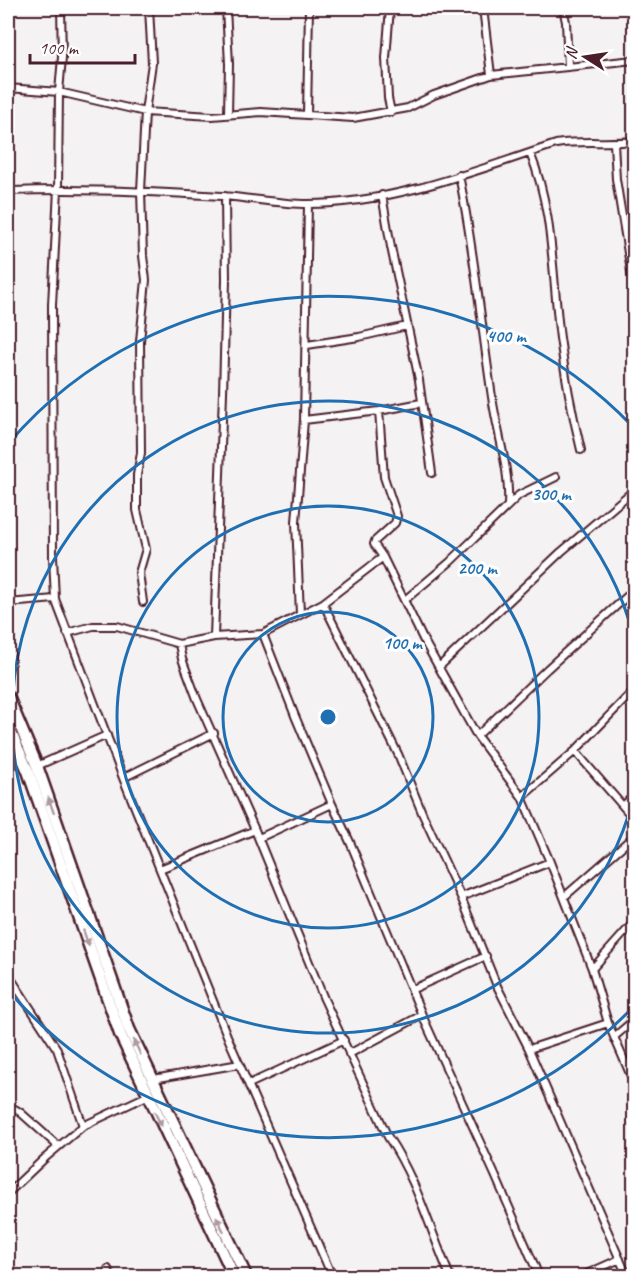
<svg xmlns="http://www.w3.org/2000/svg" width="642" height="1284" font-family="Caveat,sans-serif">
  <style>
    .lines { fill: none; stroke-linecap: round; stroke-linejoin: round }
    .street-casing { stroke: #4a1f2b; stroke-width: 10 }
    .highway-casing { stroke: #4a1f2b; stroke-width: 15 }
    .street { stroke: #fff; stroke-width: 6 }
    .highway { stroke: #fff; stroke-width: 10 }
    .oneway { fill: #ae9aa0 }
    .ring { fill: none; stroke: #1f6fb2; stroke-width: 3 }
    .centre { fill: #1f6fb2; stroke: #fff; stroke-width: 3 }
    .ring-label { font-size: 18px; text-anchor: middle; font-weight: bold; fill: #1f6fb2; stroke: #fff; stroke-width: 6; stroke-linejoin: round; paint-order: stroke }
  </style>
  <rect width="100%" height="100%" fill="#f4f2f2"/>
  <filter id="ink" filterUnits="userSpaceOnUse"><feTurbulence type="fractalNoise" baseFrequency=".0167" numOctaves="2"/><feDisplacementMap in="SourceGraphic" scale="12" xChannelSelector="R" yChannelSelector="G"/><feConvolveMatrix kernelMatrix="1 2 1 2 8 2 1 2 1" color-interpolation-filters="sRGB"/></filter>
  <g filter="url(#ink)">
    <g class="lines">
      <defs>
        <path id="street" d="M61,8L62,57L59,92L58,189L52,305L53,557L55,599L123,778L228,1038L332,1276
          M226,8L229,64L228,114
          M390,8L386,58L388,98L391,112
          M483,8L491,75
          M563,8L566,22L568,66
          M8,88L59,92L145,112L212,116L261,112L353,118L408,108L434,95L491,75L634,60
          M307,115L309,8
          M614,143L616,179L634,290
          M530,153C554,210 552,277 560,338C565,376 572,413 581,450
          M459,175C474,249 481,323 492,397C497,432 510,470 508,505
          M8,191C79,188 150,191 222,196C251,198 280,204 308,204C393,204 477,170 556,144C582,140 608,144 634,141
          M382,195L391,247L419,380L432,473
          M307,345L359,337L407,326
          M379,411L384,477L397,516L395,523L375,541L374,544L383,557L423,639L477,736L522,797L550,862L592,969L608,1023L634,1083
          M304,420L379,411L421,403
          M406,599L450,562L519,495L556,477
          M143,602L139,573L146,549L137,510V475L141,453L140,341L146,280L143,256L141,191L145,112L152,63L149,8
          M8,603L55,599
          M323,603L398,754L423,815L461,897L497,986L529,1049L627,1276
          M300,614L296,522L304,420L308,204
          M67,633L93,626H117L179,644L214,637L263,634L323,603L383,557
          M263,634L295,716L332,804L350,842L422,1015L495,1175L539,1276
          M214,637L223,393L226,280L225,196
          M179,644L182,659L197,699L255,830L324,999L388,1137C418,1182 429,1228 450,1276
          M440,666L561,552L634,490
          M477,736L547,669L634,590
          M575,751L634,819
          M37,766L107,735
          M123,778L214,733
          M522,797L575,751L634,690
          M623,806L634,795
          M259,838L332,804
          M160,869L255,830
          M461,897L550,862
          M564,897L634,836
          M592,969L634,922
          M8,974L57,1049L83,1126
          M413,989L486,956
          M614,1037L634,1020
          M529,1049L608,1023
          M349,1054L422,1015
          M153,1079L240,1064
          M249,1084L344,1040
          M8,1105L20,1112L58,1146
          M8,1193L45,1158L83,1126L151,1094
          M108,1269L111,1276
          M582,1276L620,1259"/>
        <path id="highway" d="M8,697L37,766L129,1029L246,1276
          M8,726L28,771L120,1034L234,1276"/>
      </defs>
      <use href="#street" class="street-casing"/>
      <use href="#highway" class="highway-casing"/>
      <use href="#street" class="street"/>
      <use href="#highway" class="highway"/>
    </g>
    <defs><path id="oneway-solid" d="M-6-.8H1V-3.2L6.5 0L1 3.2V.8H-6Z" transform="scale(1.5)"/></defs>
    <g class="oneway">
      <use href="#oneway-solid" transform="translate(51 805) rotate(-109)"/>
      <use href="#oneway-solid" transform="translate(86 938) rotate(71)"/>
      <use href="#oneway-solid" transform="translate(137 1047) rotate(-115)"/>
      <use href="#oneway-solid" transform="translate(158 1119) rotate(64)"/>
      <use href="#oneway-solid" transform="translate(220 1224) rotate(-116)"/>
    </g>
  </g>
  <g class="ring">
    <circle cx="328" cy="717" r="105"/>
    <circle cx="328" cy="717" r="211"/>
    <path d="M634 796A316 316 0 1 1 634 638"/>
    <path d="M633 1007A421 421 0 0 1 8 990M8 444A421 421 0 0 1 633 427"/>
  </g>
  <circle cx="328" cy="717" r="9" class="centre"/>
  <g class="ring-label">
    <text x="506" y="342">400 m</text>
    <text x="551" y="500">300 m</text>
    <text x="477" y="574">200 m</text>
    <text x="402" y="649">100 m</text>
  </g>
  <rect width="642" height="1284" fill="none" stroke="#fff" stroke-width="30"/>
  <rect x="15" y="15" width="612" height="1254" fill="none" stroke="#4a1f2b" stroke-width="2" filter="url(#ink)"/>
  <g transform="translate(585 57) rotate(282)" stroke="#ffffff" stroke-width="4.5" paint-order="stroke">
  <path d="M0-4.5L10 22L0 15L-10 22Z" fill="#4a1f2b"/>
  <text y="-9" font-size="16" font-weight="bold" text-anchor="middle" fill="#4a1f2b">N</text>
  </g>
  <path d="M30 54v9h105v-9" fill="none" stroke="#4a1f2b" stroke-width="3"/>
  <text x="39" y="54" font-size="18" fill="#4a1f2b" stroke="#ffffff" stroke-width="4.5" paint-order="stroke">100 m</text>
</svg>
